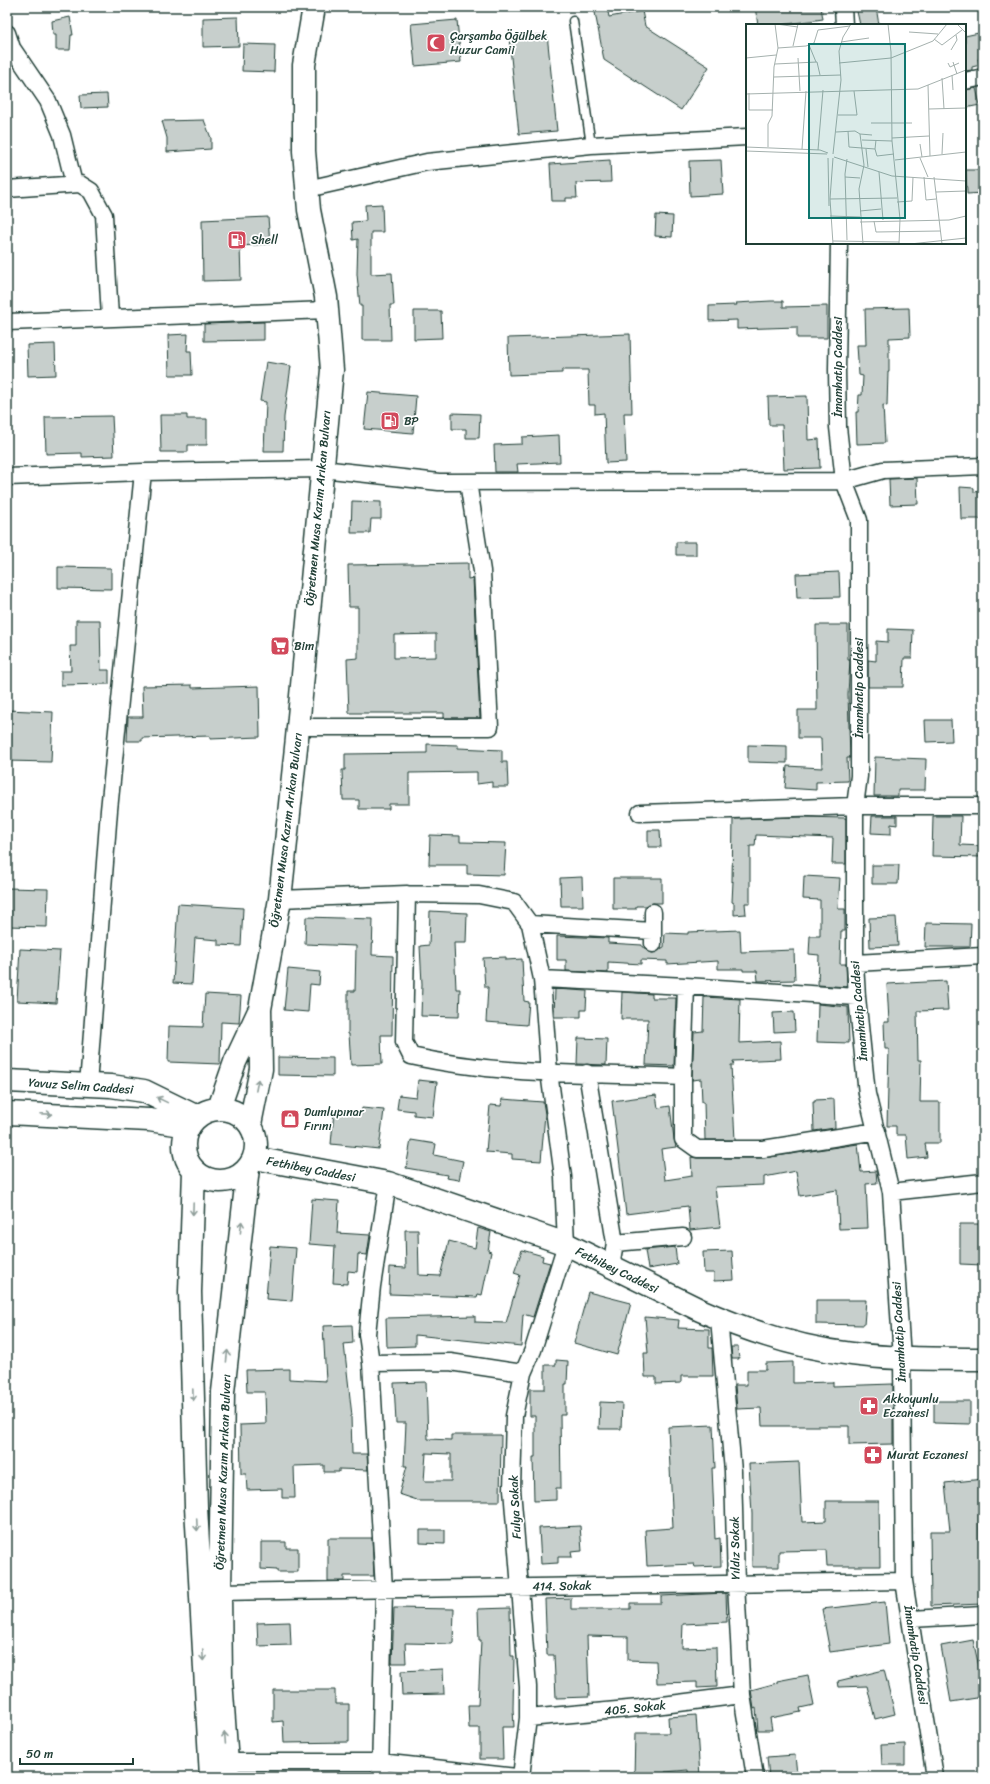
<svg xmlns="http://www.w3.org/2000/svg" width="990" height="1784" font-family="Sriracha,sans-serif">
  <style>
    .building { fill: #c7cfcc; stroke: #1f3d34; fill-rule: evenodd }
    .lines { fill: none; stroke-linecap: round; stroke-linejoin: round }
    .lane-casing { stroke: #1f3d34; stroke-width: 11 }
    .street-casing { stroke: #1f3d34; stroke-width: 19 }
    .secondary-casing { stroke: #1f3d34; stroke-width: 25 }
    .lane { stroke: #fff; stroke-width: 8 }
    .street { stroke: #fff; stroke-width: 16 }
    .secondary { stroke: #fff; stroke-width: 22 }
    .oneway { stroke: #8f9e9a }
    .labels { text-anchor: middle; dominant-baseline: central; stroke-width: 3.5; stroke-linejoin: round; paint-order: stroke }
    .poi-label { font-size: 12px; fill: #1f3d34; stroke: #fff; text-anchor: start }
    .street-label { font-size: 12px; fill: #1f3d34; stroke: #fff }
    .inset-road { fill: none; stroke: #a5b1ae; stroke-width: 1 }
    .view { fill: #0f766e; fill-opacity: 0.15; stroke: #0f766e; stroke-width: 2 }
    .inset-edge { fill: none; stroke: #1f3d34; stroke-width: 2 }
  </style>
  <rect width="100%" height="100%" fill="#fff"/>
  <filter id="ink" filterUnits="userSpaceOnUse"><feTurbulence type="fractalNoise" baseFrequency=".025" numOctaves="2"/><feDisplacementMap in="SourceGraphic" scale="8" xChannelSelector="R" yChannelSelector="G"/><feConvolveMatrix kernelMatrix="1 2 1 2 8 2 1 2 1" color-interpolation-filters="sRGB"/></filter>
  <g filter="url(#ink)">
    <path class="building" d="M594,7H607L609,17L642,11L645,26L709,67L681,110L604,60Z
      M755,7H821L823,19L780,25H758Z
      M856,7H876L879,25H860Z
      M70,17L73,35H71L70,50H56V35H53L52,21Z
      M238,17L239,46L203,47V18Z
      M457,20L461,62L415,66L411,24Z
      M983,32V58L978,59L980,65L972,67V70L965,71V36Z
      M547,34L557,131L519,134L509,38Z
      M243,44L275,45L274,72L242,71Z
      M976,88L980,105L965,108V90Z
      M107,94L108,107L81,108L80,95Z
      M204,120L211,138V149L167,152V138L162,121Z
      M610,160L611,182L576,183L577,198H566V201H552L550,164Z
      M721,160L723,194L690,196L689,161Z
      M966,170H983V193L967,194Z
      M382,204L383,232H371V274L392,273L394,305H390L391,340H362V306H360L357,274L358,239L353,240L352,222L366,221L365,205Z
      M656,215L673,216L672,237L655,236Z
      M268,217L270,244L240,246L241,280L203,281L202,220Z
      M771,301H783V307L827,306V338H797V327L737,329V320L709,321V306L737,305L736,303Z
      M909,308L910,337L889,338V372H888L887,406L883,405L885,443L857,444L856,412H858L859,395H862L863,376L859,375L857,345H866L865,309Z
      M414,311H441L442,338L414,339Z
      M264,322V340L204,341V324Z
      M188,334L187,351H191L192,375H169L168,335Z
      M630,334L632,413H624L626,462L606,463L604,413L595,414V405H589L588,370H562V373L509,375L508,338Z
      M55,344L56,375L28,376L27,345Z
      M266,362L291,366L284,417L283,451H264L266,402L260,401Z
      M368,392L416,396L413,433L364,429Z
      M807,396L808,440L819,439L820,468L784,469L782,425H769L768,397Z
      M452,413L480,414L479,438H466V429H452Z
      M160,415H187V419H207V445H188V452H161Z
      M112,416L114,456L82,457V453L46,454L45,417Z
      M559,435L560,462L517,464L518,472H495L494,445L522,444V437Z
      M917,478L918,504L890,505L889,479Z
      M960,487L974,488V492L983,491V519H961Z
      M352,501L381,502V519H371L370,533H351Z
      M676,542H696V555H676Z
      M468,563V579L473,578L480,718H444V713H349L347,659L358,658V607H349L348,565ZM436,634V657L394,658V635Z
      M58,567L111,568V589L58,588Z
      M839,572L840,597L797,598L796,574Z
      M76,620H100L101,670H109V684L61,685V671H71L70,646H76Z
      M816,625H848V660H850L848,694L850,758H847L848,781L816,782V790L785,788L787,766L822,768L821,738H798V710H817Z
      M888,629L913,630L912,658H904L903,687H868V660L876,661V641L888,642Z
      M192,685V688L259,686L260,737L210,739V736L142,738V741H127L128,717H143L142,686Z
      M7,710L53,712L51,762L7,761Z
      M925,720H951L952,741L926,742Z
      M427,744L458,745V748L502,750V762H507L508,787H492V782L477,784V772L409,773V804H389V809H359V800H343L342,770H345V754L427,753Z
      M748,745L787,746V763L748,762Z
      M875,757L926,759L925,790H898V796H874Z
      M872,816H897V825L891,824V834L871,833Z
      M933,816H961L960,845L983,846V857L932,856Z
      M799,817L846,818V864H832L833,838L756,835L755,846H750V903H745L746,914L734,915V903L732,902L733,881L732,882L733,819Z
      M648,830H660L661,847H648Z
      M430,835L460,836V842L506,843L504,875L467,874V865H429Z
      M872,865H899L898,884H872Z
      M804,876L840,878L838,909H845V931H841L840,964H846L847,987L818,985L819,955L809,954L810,936H820V900L803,899Z
      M582,877L583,906H561L560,878Z
      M613,878H662V903H653L646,906H636V909H613Z
      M7,888L48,889L47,927L7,926Z
      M178,904L243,908L241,946L218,945V940L195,938L192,984L173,983Z
      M430,911L467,913L466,943H454L456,989H460L459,1017L421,1016L422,984L420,946L429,945Z
      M306,917L373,919L372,955L393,956L392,1035H381L382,1064L351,1065L349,1034H348V991H355L356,946L305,944Z
      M896,917L898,946L870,947L869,918Z
      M926,923L971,924L970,947H925Z
      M740,930L741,952L794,950L795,980L758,981L757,971H743V969H718V961L667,964V961L641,960V964L608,962V973L566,971V960H557V936L608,938V943L642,945V947H644L648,952L653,953L664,947L665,933L688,934V932Z
      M20,949L60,951L56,1003L17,1001Z
      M506,957V960L522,959L524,1001L529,1002L527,1025L486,1022L488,987H485L483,958Z
      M288,969L320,972L319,985L310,984L308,1012L284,1010Z
      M946,981L948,1010L917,1011L918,1060H921L920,1102H940V1143H925L927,1157L908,1159L906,1135H896V1126H887L889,1049H885L884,1022H889L887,984Z
      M555,989L587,991L586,1010H581V1017H554Z
      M622,992L652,994V998H676L674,1066L646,1065L648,1019H621Z
      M205,994L241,996L239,1023L221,1022L220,1064L168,1062L169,1026L203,1027Z
      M704,997L740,999L739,1043L780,1041L781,1059L733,1061L734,1065H731L735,1140H705L704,1102H702L701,1079L692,1080L694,1032L703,1031Z
      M818,1004L848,1007L849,1043L817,1042Z
      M794,1012L795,1031L774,1032L773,1013Z
      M578,1038L607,1039L606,1065L577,1064Z
      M278,1057L333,1058V1076L278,1075Z
      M418,1080L437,1082L433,1117L414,1115V1111L397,1109L399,1095L416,1097Z
      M656,1095L658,1108L670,1106L674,1139L676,1147L661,1149L665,1180L692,1176L691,1157L697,1158H763L858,1144L861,1172L876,1171L877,1183L866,1184L868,1228L839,1229L837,1190L800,1196L796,1171L764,1177V1185L715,1187L720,1227L690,1230L688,1206L626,1214L612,1101Z
      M502,1099L543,1102L545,1114L541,1161L512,1159V1154L486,1152L490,1105L501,1106Z
      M834,1099L835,1128L814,1131L813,1102H815V1100Z
      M362,1108L384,1110L379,1149L331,1144L334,1112L361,1115Z
      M411,1140L436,1144L434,1155L463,1161L459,1180L446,1178L447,1175L406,1168Z
      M312,1199L339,1201L337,1233L370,1235L367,1255L358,1254L357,1272L348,1271L347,1284L333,1283L335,1246L309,1244Z
      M960,1224H983V1265L960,1264Z
      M478,1228L491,1232L488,1251L491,1252L482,1295L478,1294L477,1297L389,1294L390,1267L406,1268L405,1230H418L419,1275L440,1276L449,1241L475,1248Z
      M270,1246L296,1248L292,1301L266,1299Z
      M675,1247L677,1264L648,1269L645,1250Z
      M522,1250L543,1256L542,1261L550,1263L533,1317L523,1314L521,1346L415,1335V1346L387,1347L386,1318L475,1316V1322L506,1323L520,1275L514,1273Z
      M732,1251L734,1280L714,1281V1273H704L703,1252Z
      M588,1292L631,1303L617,1355L574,1343Z
      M816,1300H866L864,1325L816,1324Z
      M645,1317L679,1320L678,1328L709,1329V1348H712L713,1376H681V1383L656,1384V1377H645L644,1353H648Z
      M352,1325L353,1343L344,1344L352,1416H351L352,1454H367L368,1470L339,1469V1472H324V1465L294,1466L295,1498H282V1489L247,1490L246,1474H241L240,1425L266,1424L265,1392H247L246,1370L289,1369V1379L326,1381L323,1326Z
      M731,1347H738L739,1359H732Z
      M556,1360L568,1361L567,1384H565V1415H560L561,1488H556V1500L534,1501L533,1457H535V1416H530V1389H545V1365H556Z
      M793,1362V1383L833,1382V1386L893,1384V1444L849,1445V1426H762L761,1408L737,1409L735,1385H747V1370H766V1363Z
      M426,1382L428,1439L451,1440V1435H501L500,1501H417V1500L399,1494L407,1466H404L406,1423H396L394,1383ZM426,1453L451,1454V1481H424Z
      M934,1401H970V1424L934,1423Z
      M600,1402L622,1403L621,1429H599Z
      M713,1425L715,1468H712L715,1539L720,1538L721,1566L695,1567L694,1564L647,1566L645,1530L673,1528L668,1427Z
      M799,1462L802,1522L826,1521V1501H879L880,1566H827L826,1550L779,1551V1567H752V1514L749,1464Z
      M983,1479V1514L979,1515L980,1573H983V1604L931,1606L930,1531H950L945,1483Z
      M580,1526L582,1551L571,1552L572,1557H558V1563L541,1564L539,1528Z
      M420,1530H445V1544L420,1543Z
      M328,1538H372L374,1576H344V1581H328Z
      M261,1542H286V1548H298V1572H277V1570L261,1569Z
      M726,1593L727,1622L683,1624L682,1648L716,1647L717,1687L697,1688V1682L657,1683L656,1661L628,1660V1637L587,1636L589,1697L556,1698L554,1655H547L545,1599L571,1598V1609H630V1603H661V1596Z
      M885,1602L889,1644L830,1652L822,1609Z
      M394,1608L454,1609L453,1644L405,1643L406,1663H392Z
      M510,1608L511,1656H514L513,1709L514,1727H502L503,1759H480V1728H469L468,1705H478L481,1640H479L478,1609Z
      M290,1622L291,1645L258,1646L257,1623Z
      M973,1640L983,1685V1697L951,1702L941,1646Z
      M443,1669L444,1694L402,1695L401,1671Z
      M884,1670L895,1714L875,1719L867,1686L839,1687L838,1681Z
      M808,1675L814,1705L800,1708L801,1712L770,1718L772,1730H758L756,1708L754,1709L751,1690L777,1683V1681Z
      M273,1690H335V1704H349V1742L284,1743L283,1721L273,1722Z
      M696,1715L700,1777H688V1770L665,1772V1777H634L635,1733H669L668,1717Z
      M905,1744V1765H882L881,1745Z
      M795,1755L797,1774L769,1777L767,1757Z"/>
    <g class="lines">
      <defs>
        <path id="lane" d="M573,21L591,145"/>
        <path id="street" d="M843,7L844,25
          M7,33L12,48L48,101L62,135L74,184
          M965,81L983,77
          M7,189L80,184L91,191L104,215L110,317
          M307,189L427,162L591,145L747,137
          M839,243L837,370L838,427L844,481L859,520V776L855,806V963L857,997L867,1094L891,1192L902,1358L904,1581L935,1777
          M7,322L327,310
          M7,477L143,472L322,469L439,482L844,481L883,470L983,466
          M298,727H490L482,571L468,482
          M640,813L855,806H983
          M407,894L404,1042L411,1056C500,1076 593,1073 683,1077L686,986
          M280,899L407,894L479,895L514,902L530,924L542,979L549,1072L563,1177L566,1244L533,1350L523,1373L514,1416L512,1489L528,1687V1718L521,1777
          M653,912V944
          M530,924L653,931
          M855,963L983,956
          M542,979L686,986L857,997
          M587,1073L615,1243L611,1266
          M683,1077V1139L697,1149H763L877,1131
          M88,1085L109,810L143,472
          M891,1192L983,1182
          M615,1243L683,1237
          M719,1319L733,1471L736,1584L742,1695L755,1777
          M371,1363L450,1362L523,1373
          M220,1592L904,1581
          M911,1619L983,1615
          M528,1718L639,1708L742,1695
          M227,1762H380L517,1777
          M380,1777L384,1589L371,1363L367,1334L372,1286L388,1183"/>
        <path id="secondary" d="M7,1081L111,1086L144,1091L197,1117
          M219,1108L235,1062L258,1013
          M184 1145a36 36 0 1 1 72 0a36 36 0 1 1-72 0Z
          M7,1113L149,1120L189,1126
          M250,1124L261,1069L260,1009L280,899L297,738L332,370L326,297L309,210L304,151V65L314,7
          M254,1158L388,1183L566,1244L700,1310C748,1331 800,1348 852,1354C895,1360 940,1358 983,1359
          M194,1170L190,1292L196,1507L211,1777
          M228,1777L221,1679L220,1592L223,1392L248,1168"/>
      </defs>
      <use href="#lane" class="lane-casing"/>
      <use href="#street" class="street-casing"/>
      <use href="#secondary" class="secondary-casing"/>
      <use href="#lane" class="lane"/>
      <use href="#street" class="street"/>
      <use href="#secondary" class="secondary"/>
    </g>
    <defs><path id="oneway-shaft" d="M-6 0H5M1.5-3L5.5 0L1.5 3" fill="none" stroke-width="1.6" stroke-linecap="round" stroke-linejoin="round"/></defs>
    <g class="oneway">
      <use href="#oneway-shaft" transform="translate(257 1085) rotate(-79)"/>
      <use href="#oneway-shaft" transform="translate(162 1100) rotate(-154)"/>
      <use href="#oneway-shaft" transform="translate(46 1114) rotate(2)"/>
      <use href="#oneway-shaft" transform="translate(193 1209) rotate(92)"/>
      <use href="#oneway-shaft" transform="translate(241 1227) rotate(-84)"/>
      <use href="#oneway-shaft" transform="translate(227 1356) rotate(-84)"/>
      <use href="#oneway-shaft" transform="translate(193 1395) rotate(88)"/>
      <use href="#oneway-shaft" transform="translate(197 1525) rotate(87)"/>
      <use href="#oneway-shaft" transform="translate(203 1655) rotate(87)"/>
      <use href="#oneway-shaft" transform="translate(225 1738) rotate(-94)"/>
    </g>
  </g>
  <defs>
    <symbol id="mosque-square" viewBox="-11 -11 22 22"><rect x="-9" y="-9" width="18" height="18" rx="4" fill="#d1495b" stroke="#fff"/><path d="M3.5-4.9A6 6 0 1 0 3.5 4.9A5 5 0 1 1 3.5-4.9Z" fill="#fff"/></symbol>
    <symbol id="fuel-square" viewBox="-11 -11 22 22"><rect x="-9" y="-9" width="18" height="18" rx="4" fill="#d1495b" stroke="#fff"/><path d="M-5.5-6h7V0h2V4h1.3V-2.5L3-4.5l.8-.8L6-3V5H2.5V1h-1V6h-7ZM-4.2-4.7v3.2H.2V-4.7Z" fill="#fff"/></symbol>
    <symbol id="supermarket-square" viewBox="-11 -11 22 22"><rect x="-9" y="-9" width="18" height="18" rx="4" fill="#d1495b" stroke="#fff"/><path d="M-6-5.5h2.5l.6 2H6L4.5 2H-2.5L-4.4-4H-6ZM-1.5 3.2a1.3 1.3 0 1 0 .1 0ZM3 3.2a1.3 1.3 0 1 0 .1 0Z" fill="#fff"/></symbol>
    <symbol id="shop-square" viewBox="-11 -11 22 22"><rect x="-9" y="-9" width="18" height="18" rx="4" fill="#d1495b" stroke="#fff"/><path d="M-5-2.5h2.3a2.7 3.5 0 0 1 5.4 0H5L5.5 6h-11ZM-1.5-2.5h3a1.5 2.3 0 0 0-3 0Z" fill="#fff"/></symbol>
    <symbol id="pharmacy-square" viewBox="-11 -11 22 22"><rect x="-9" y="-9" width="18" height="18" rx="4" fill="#d1495b" stroke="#fff"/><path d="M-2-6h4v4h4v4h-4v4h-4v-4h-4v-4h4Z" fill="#fff"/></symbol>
  </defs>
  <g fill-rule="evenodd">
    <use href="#mosque-square" x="425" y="32" width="22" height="22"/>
    <use href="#fuel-square" x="226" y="229" width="22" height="22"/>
    <use href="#fuel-square" x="379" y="410" width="22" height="22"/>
    <use href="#supermarket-square" x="269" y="635" width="22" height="22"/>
    <use href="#shop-square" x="279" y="1108" width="22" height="22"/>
    <use href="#pharmacy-square" x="858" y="1395" width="22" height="22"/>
    <use href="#pharmacy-square" x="862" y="1444" width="22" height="22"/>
  </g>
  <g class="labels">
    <g class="poi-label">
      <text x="450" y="36">Çarşamba Öğülbek<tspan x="450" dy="14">Huzur Camii</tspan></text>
      <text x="251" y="240">Shell</text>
      <text x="404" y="421">BP</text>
      <text x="294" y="646">Bim</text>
      <text x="304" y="1112">Dumlupınar<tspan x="304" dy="14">Fırını</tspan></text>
      <text x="883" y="1399">Akkoyunlu<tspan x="883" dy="14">Eczanesi</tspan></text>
      <text x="887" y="1455">Murat Eczanesi</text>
    </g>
    <g class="street-label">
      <text transform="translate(838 367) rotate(-90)">İmamhatip Caddesi</text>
      <text transform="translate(318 508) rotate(-85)">Öğretmen Musa Kazım Arıkan Bulvarı</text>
      <text transform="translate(859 688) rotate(-90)">İmamhatip Caddesi</text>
      <text transform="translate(286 830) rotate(-83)">Öğretmen Musa Kazım Arıkan Bulvarı</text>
      <text transform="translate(859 1011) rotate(-95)">İmamhatip Caddesi</text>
      <text transform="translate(81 1086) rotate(4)">Yavuz Selim Caddesi</text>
      <text transform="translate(311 1169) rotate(11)">Fethibey Caddesi</text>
      <text transform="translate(617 1270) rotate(26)">Fethibey Caddesi</text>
      <text transform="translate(899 1332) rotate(-93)">İmamhatip Caddesi</text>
      <text transform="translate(223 1472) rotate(-88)">Öğretmen Musa Kazım Arıkan Bulvarı</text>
      <text transform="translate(515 1507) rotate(-93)">Fulya Sokak</text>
      <text transform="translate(735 1548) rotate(-91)">Yıldız Sokak</text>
      <text transform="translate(562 1586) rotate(-1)">414. Sokak</text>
      <text transform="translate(916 1655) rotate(81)">İmamhatip Caddesi</text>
      <text transform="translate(635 1708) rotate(-6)">405. Sokak</text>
    </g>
  </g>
  <g transform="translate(746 24)">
    <rect width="220" height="220" fill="#fff"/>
    <path class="inset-road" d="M30,0L52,3M142,0L145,28L146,117L154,195L153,220M211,0L220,9M163,8L192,10M188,15L196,21L216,6M95,18L123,14M63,21L70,38M47,22L52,0M32,24L60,22L68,19L72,6L104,2M205,26L211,16L210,11M0,34L30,31M52,34L54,67M207,38L211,50M93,39L145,34L187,17L201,0M202,39L204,43L213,39M29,40L71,38L74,51M206,51L207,66M28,53L95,51M196,54L198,85M182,61L184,132M3,69V86H27M0,70L172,65L220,46M220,84V63M183,85L220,84M92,91H111L108,67M125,99H166M102,107L103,123L129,125L130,116M90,108L109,107L114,110L118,141L113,165L117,220M114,110L126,111M146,114L183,112M116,116L146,117M174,120L176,133M0,123L74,126L82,129M22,123V100L26,92L28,43L32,24L29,0M56,125L60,67M120,125L122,143M129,125L131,132L148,130M72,126L77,66M0,127L81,130M87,130L95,56L93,27L97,13L105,0M196,130L197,109M88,133L146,152L220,157M82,134L83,182M87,134L84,175L87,220M174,134L182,153M149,136L220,128M133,148L137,196M99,153L114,154M178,153L180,176L190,175M188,153L196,220M190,168L220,167M84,175L151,174M151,178L166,177L167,153M114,187L135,185M84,192L114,193M128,197L130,208L194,207M114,198L203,196L220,192M101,216L99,150L101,135M87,217L153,218M164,220L220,214"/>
    <path class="view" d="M63,20H159V194H63Z"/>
    <rect width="220" height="220" class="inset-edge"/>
  </g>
  <rect width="990" height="1784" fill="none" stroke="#fff" stroke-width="24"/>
  <rect x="12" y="12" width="966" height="1760" fill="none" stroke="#1f3d34" stroke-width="1.5" filter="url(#ink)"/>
  <path d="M20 1758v6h113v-6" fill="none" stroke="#1f3d34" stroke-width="2"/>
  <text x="26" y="1758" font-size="12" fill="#1f3d34" stroke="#ffffff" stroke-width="3" paint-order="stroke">50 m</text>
</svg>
